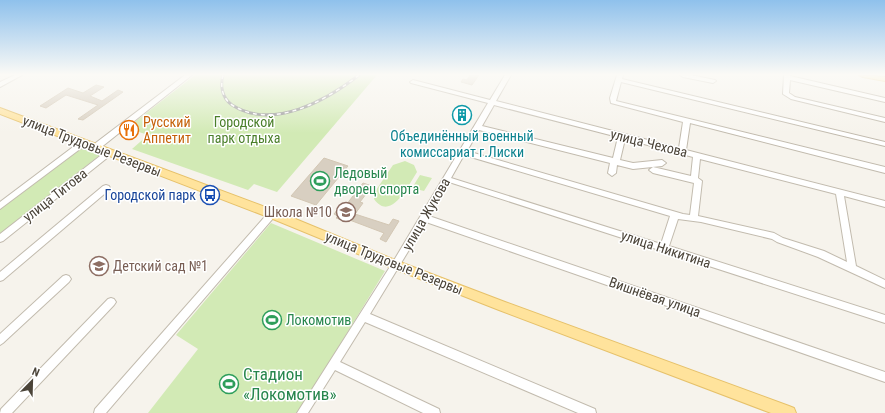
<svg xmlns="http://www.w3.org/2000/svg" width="885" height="413" font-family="'Roboto Condensed',sans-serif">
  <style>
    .green { fill: #d2eab5 }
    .building { fill: #d8cfc1; stroke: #d3c7b4 }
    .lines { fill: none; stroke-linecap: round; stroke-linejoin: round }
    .minor-casing { stroke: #c2bbae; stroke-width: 2 }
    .major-casing { stroke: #e6c16a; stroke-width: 2 }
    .minor { fill: #fff; fill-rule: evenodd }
    .major { fill: #ffe39c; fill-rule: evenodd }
    .rail-casing { stroke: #9a9a9a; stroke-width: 3 }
    .rail { stroke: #fff; stroke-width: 1.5; stroke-dasharray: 4; stroke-linecap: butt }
    .labels { text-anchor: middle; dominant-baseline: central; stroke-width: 3; stroke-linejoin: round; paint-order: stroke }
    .food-label { font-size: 14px; fill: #c56008; stroke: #fff; text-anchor: start }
    .park-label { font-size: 14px; fill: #4a7f2a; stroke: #fff }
    .culture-label { font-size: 14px; fill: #0d838f; stroke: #fff }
    .street-label { font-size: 14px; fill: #4b4439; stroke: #fff }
    .leisure-label { font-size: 14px; fill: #27864d; stroke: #fff; text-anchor: start }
    .transit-label { font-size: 14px; fill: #164399; stroke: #fff; text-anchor: end }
    .education-label { font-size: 14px; fill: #785e54; stroke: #fff; text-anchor: end }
    .near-leisure-label { font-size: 17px; fill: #27864d; stroke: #fff; text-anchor: start }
  </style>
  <rect width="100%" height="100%" fill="#f6f3ec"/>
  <path class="green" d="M195,75H377L277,192L254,184L248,190L132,149L148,135L127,128Z
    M82,148L100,155L0,234V209Z
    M405,161L414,165L417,172C409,184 391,223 374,199V193L393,165Z
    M420,175L432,178L424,191L412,188Z
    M271,223L385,271L298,413H148L198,349L176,335Z"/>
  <path class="building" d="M470,75H479L472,85L461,82L463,79L467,80Z
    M96,85L104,87L90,96L102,101L118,90L123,92L83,120L78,119L98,105L66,95L46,108L40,106L68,88L83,93Z
    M463,108L469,110L461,123L454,121Z
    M324,158L348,166L316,205L291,196Z
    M363,183L372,186L360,202L363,203L355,214L389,225L393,219L399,221L386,242L380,239L384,233L347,219L345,221L336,218L338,216L334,214L339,208L343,209Z"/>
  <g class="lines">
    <defs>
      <path id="minor" d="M15,75H22L0,87V82Z
        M185,75H192L99,149H93L92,147L93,145Z
        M505,75H511L496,101L679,148L683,122L611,103L610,98L617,75H623L622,79L885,142V146L621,82L616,101L885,167V173L690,123L686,150L885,201V207L844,196L856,266L885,280V288L818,257L777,242L772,239L701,222L678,219L669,246L885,315V323L449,182L429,216L885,372V382L426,222L370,314L595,409L596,413H578L365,322L340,362L439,409L440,413H423L335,370L308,413H297L393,262L488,103L411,83L410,82L413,80L490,100ZM494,105L618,137L613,158L482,126ZM479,130L610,163L608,173L612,176L616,173L617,165L633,169L662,166L666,163L662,160L633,163L620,160L625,139L693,157L691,176L653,167L649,170L653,173L694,183L690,215L683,214L467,151ZM464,155L670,216L661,244L451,178ZM700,159L836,194L847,262L824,251L783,238L774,233L698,216L702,181L698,178Z
        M680,75H691L715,80L716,81L713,83L683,77Z
        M784,75H790V76L885,98V102L790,80L789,93L795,97L885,118V122L791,99L783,94Z
        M81,141H87L88,143L0,209V202Z
        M109,149L113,152L112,154L3,241L0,242V234Z
        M106,185L109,186L110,188L109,190L3,280L0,281V272L103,186Z
        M272,211L275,212L276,214L275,216L106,413H94L95,409L269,212Z
        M66,275L69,276L71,279L69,282L3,343L0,345V334L63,276Z
        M111,298L114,299L116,302L114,305L12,413H0L1,409L108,299Z"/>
      <path id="major" d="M859,75L885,77V81L863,77Z
        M0,108L276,211L400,262L505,302L789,406L794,408L796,413H771L499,310L392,268L268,217L0,114Z"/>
    </defs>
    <use href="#minor" class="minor-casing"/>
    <use href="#major" class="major-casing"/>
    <use href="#minor" class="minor"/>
    <use href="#major" class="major"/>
    <defs>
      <path id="rail" d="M223,75C220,86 222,98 232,105C273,131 327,100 359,75"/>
    </defs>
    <use href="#rail" class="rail-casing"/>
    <use href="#rail" class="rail"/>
  </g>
  <linearGradient id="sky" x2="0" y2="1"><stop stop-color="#8fc1ec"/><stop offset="0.56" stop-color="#fbfaf6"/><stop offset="1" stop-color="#fbfaf6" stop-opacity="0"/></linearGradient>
  <rect width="885" height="133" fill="url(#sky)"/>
  <defs>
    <symbol id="building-ring" viewBox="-11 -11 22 22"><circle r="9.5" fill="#fff" stroke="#0f9aa8" stroke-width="1.5"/><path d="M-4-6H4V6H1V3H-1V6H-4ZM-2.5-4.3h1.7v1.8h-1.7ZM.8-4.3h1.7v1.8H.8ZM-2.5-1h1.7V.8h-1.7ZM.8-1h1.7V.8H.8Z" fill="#0f9aa8"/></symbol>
    <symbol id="restaurant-ring" viewBox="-11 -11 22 22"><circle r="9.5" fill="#fff" stroke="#e8710a" stroke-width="1.5"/><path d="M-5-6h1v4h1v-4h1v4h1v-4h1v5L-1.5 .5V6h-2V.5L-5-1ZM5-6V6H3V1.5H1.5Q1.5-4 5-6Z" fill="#e8710a"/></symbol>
    <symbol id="stadium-ring" viewBox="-11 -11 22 22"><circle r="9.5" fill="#fff" stroke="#2e9e5b" stroke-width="1.5"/><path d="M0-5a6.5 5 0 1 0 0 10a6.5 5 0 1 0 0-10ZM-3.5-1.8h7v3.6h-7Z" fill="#2e9e5b"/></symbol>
    <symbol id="bus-ring" viewBox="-11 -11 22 22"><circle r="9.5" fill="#fff" stroke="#1a4fb4" stroke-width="1.5"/><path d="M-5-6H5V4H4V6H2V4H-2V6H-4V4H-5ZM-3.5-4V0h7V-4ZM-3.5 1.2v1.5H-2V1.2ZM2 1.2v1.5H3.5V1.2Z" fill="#1a4fb4"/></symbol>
    <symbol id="school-ring" viewBox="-11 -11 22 22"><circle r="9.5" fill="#fff" stroke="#8d6e63" stroke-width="1.5"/><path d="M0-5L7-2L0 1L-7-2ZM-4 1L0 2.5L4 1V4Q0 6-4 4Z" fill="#8d6e63"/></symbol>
  </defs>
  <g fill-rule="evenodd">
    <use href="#building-ring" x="451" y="104" width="22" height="22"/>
    <use href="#restaurant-ring" x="118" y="119" width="22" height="22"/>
    <use href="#stadium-ring" x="309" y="170" width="22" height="22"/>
    <use href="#bus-ring" x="199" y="184" width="22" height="22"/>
    <use href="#school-ring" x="335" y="201" width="22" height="22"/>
    <use href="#school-ring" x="88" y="255" width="22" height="22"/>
    <use href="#stadium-ring" x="261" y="309" width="22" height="22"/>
    <use href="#stadium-ring" x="218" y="373" width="22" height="22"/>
  </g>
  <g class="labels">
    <g class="food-label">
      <text x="143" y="122">Русский<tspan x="143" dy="16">Аппетит</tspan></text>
    </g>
    <g class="park-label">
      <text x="244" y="122">Городской<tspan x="244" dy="16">парк отдыха</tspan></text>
    </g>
    <g class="culture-label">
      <text x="462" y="136">Объединённый военный<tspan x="462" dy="16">комиссариат г.Лиски</tspan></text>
    </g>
    <g class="street-label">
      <text transform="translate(649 143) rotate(14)">улица Чехова</text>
      <text transform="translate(92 146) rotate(21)">улица Трудовые Резервы</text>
      <text transform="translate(55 195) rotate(-38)">улица Титова</text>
      <text transform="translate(426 214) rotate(-60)">улица Жукова</text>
      <text transform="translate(666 249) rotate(18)">улица Никитина</text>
      <text transform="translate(394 263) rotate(22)">улица Трудовые Резервы</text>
      <text transform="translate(655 297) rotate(19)">Вишнёвая улица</text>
    </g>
    <g class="leisure-label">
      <text x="334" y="173">Ледовый<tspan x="334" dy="16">дворец спорта</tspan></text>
      <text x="286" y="320">Локомотив</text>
    </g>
    <g class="transit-label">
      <text x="196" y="195">Городской парк</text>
    </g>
    <g class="education-label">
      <text x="332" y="212">Школа №10</text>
      <text x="113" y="266" text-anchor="start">Детский сад №1</text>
    </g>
    <g class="near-leisure-label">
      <text x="243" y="374">Стадион<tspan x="243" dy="20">«Локомотив»</tspan></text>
    </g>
  </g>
  <g transform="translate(32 381) rotate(23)" stroke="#ffffff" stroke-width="3" paint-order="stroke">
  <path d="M0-3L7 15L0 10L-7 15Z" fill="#4b4439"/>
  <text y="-6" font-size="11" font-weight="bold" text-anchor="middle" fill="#4b4439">N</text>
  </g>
</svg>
